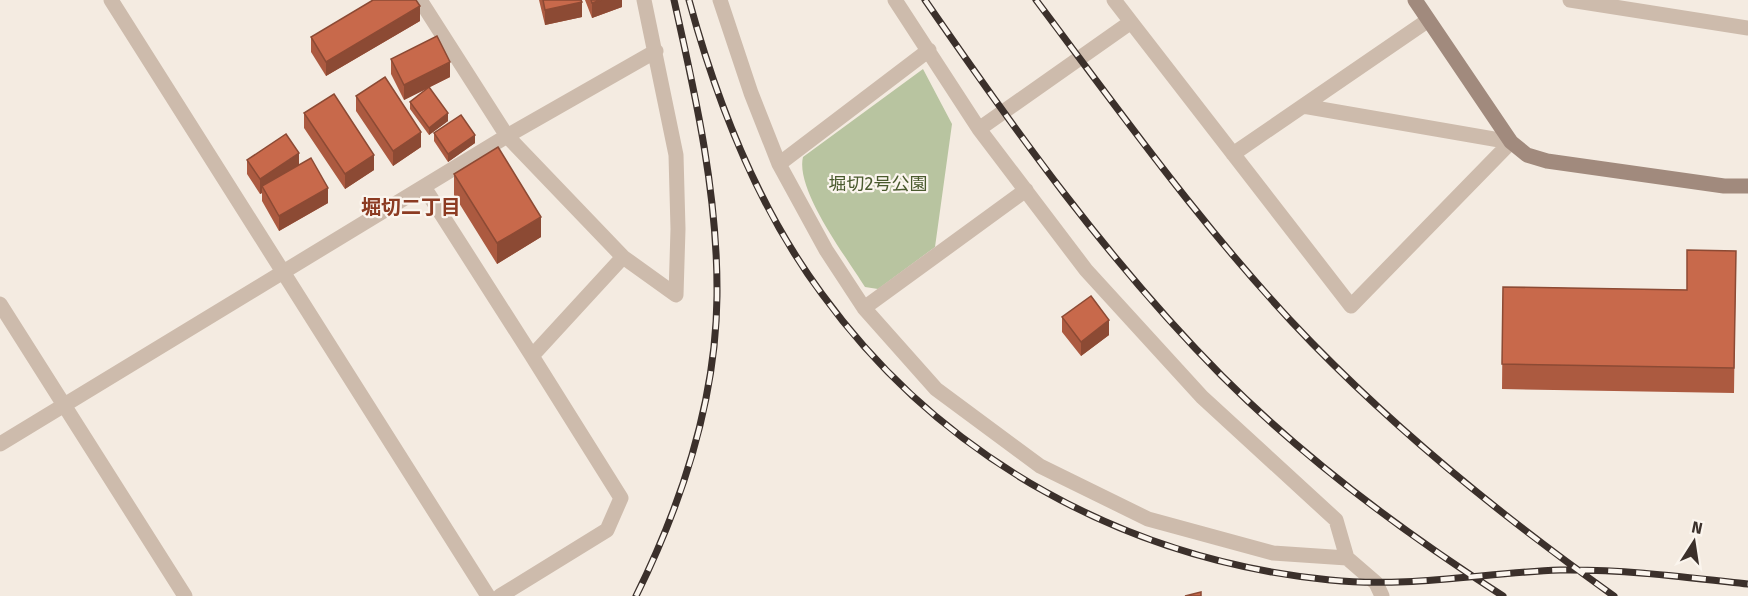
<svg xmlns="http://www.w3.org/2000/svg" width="1748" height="596" font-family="'Fira Sans','Noto Sans JP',sans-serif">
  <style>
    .green { fill: #b8c4a0 }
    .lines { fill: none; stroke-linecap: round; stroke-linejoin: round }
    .street { stroke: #cdbbac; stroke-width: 15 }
    .secondary { stroke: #a18a7d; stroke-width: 15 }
    .rail-casing { stroke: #3b302b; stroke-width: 7 }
    .rail { stroke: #fbf5ee; stroke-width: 4.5; stroke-dasharray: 14; stroke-linecap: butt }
    .wall { fill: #ac5a40 }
    .shaded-wall { fill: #8c4a34 }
    .building { fill: #c8694b; stroke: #8c4a34; stroke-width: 1.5 }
    .labels { text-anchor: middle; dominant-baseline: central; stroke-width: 4.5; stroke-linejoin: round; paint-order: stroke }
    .park-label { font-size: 18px; fill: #4a5a2e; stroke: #fbf5ee }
    .neighbourhood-label { font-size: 20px; font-weight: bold; fill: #8c3b22; stroke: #fbf5ee }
  </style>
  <rect width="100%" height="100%" fill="#f4ebe1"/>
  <path class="green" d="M923,69L952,124L935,247L878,289L865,287C847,258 795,190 803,157Z"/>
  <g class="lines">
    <path class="street" d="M111,0L488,596
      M420,0L507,136L623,257
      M720,0L751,93L779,164L826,250L864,308L936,389L1040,466L1148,519L1273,553L1347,558
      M895,0L979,129L1086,270L1202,397L1336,520L1347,558L1376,583L1382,596
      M1570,0L1748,28
      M1131,22L1351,306L1511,142
      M1303,106L1511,142
      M979,129L1131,22L1114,0
      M1233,154L1427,21
      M779,164L929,50
      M424,187L532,356
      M0,304L185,596
      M864,308L1026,190
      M0,444L507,136L656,51
      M500,596L607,530L621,498L532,356L623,257L676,295L678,229L676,155L644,0"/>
    <path class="secondary" d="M1415,0L1511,142L1527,155L1547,161L1724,186H1748"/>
    <defs>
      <path id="rail" d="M689,0C717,103 758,208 822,294C943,460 1127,560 1330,580C1407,588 1483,573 1560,570C1623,569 1685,577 1748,584
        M925,0C1016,132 1109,262 1222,376C1306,460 1403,532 1503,596
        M1036,0C1124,117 1210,238 1312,343C1404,437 1507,520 1614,596
        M636,596C682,503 716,401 717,296C718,196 696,97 674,0"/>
    </defs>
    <use href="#rail" class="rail-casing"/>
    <use href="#rail" class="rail"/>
  </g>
  <path class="wall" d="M539,0H581L582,17L545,25Z
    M585,0H622V7L592,18Z
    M420,21L326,76L311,52V37Z
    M391,59L450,77L404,100L391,74Z
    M356,96L421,147L393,166L356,111Z
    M410,102L448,121L429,135L410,109Z
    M304,113L374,170L345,189L304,128Z
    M434,133L475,143L448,162L434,141Z
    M247,160L299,165L328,203L279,231L262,201V193L260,194L247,174Z
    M454,174L541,237L497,264L454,195Z
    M1736,251L1734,393L1502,389L1503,287L1687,290Z
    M1062,317L1109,335L1081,356L1062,332Z"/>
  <path class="shaded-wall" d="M601,0H622V7L592,18V3Z
    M582,2V17L545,25V10Z
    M420,6V21L326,76V62Z
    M450,62V77L404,100V85Z
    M448,113V121L429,135V128Z
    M421,132V147L393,166V151Z
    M475,135V143L448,162V154Z
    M299,153V168L262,186V193L260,194V179Z
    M374,155V170L345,189V174Z
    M328,188V203L279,231V216Z
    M541,217V237L497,264V243Z
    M1109,320V335L1081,356V342Z"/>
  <path class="building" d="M373,0H416L420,6L326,62L311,37Z
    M543,0H581L582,2L545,10Z
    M591,0H601L592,3Z
    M437,36L450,62L404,85L391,59Z
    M385,77L421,132L393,151L356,96Z
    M429,87L448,113L429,128L410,102Z
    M334,94L374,155L345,174L304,113Z
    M461,115L475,135L448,154L434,133Z
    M286,134L299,153L260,179L247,160Z
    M498,147L541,217L497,243L454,174Z
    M311,158L328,188L279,216L262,186Z
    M1687,250L1736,251L1734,368L1502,364L1503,287L1687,290Z
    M1091,296L1109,320L1081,342L1062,317Z
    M1201,592V596H1185Z"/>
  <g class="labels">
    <g class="park-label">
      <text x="878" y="184">堀切2号公園</text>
    </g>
    <g class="neighbourhood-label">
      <text x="411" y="207">堀切二丁目</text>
    </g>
  </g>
  <g transform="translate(1694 542) rotate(12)" stroke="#fbf5ee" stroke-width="4.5" paint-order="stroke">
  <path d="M0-4.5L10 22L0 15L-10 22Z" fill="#3b302b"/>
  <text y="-9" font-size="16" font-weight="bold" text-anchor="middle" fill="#3b302b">N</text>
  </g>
</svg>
